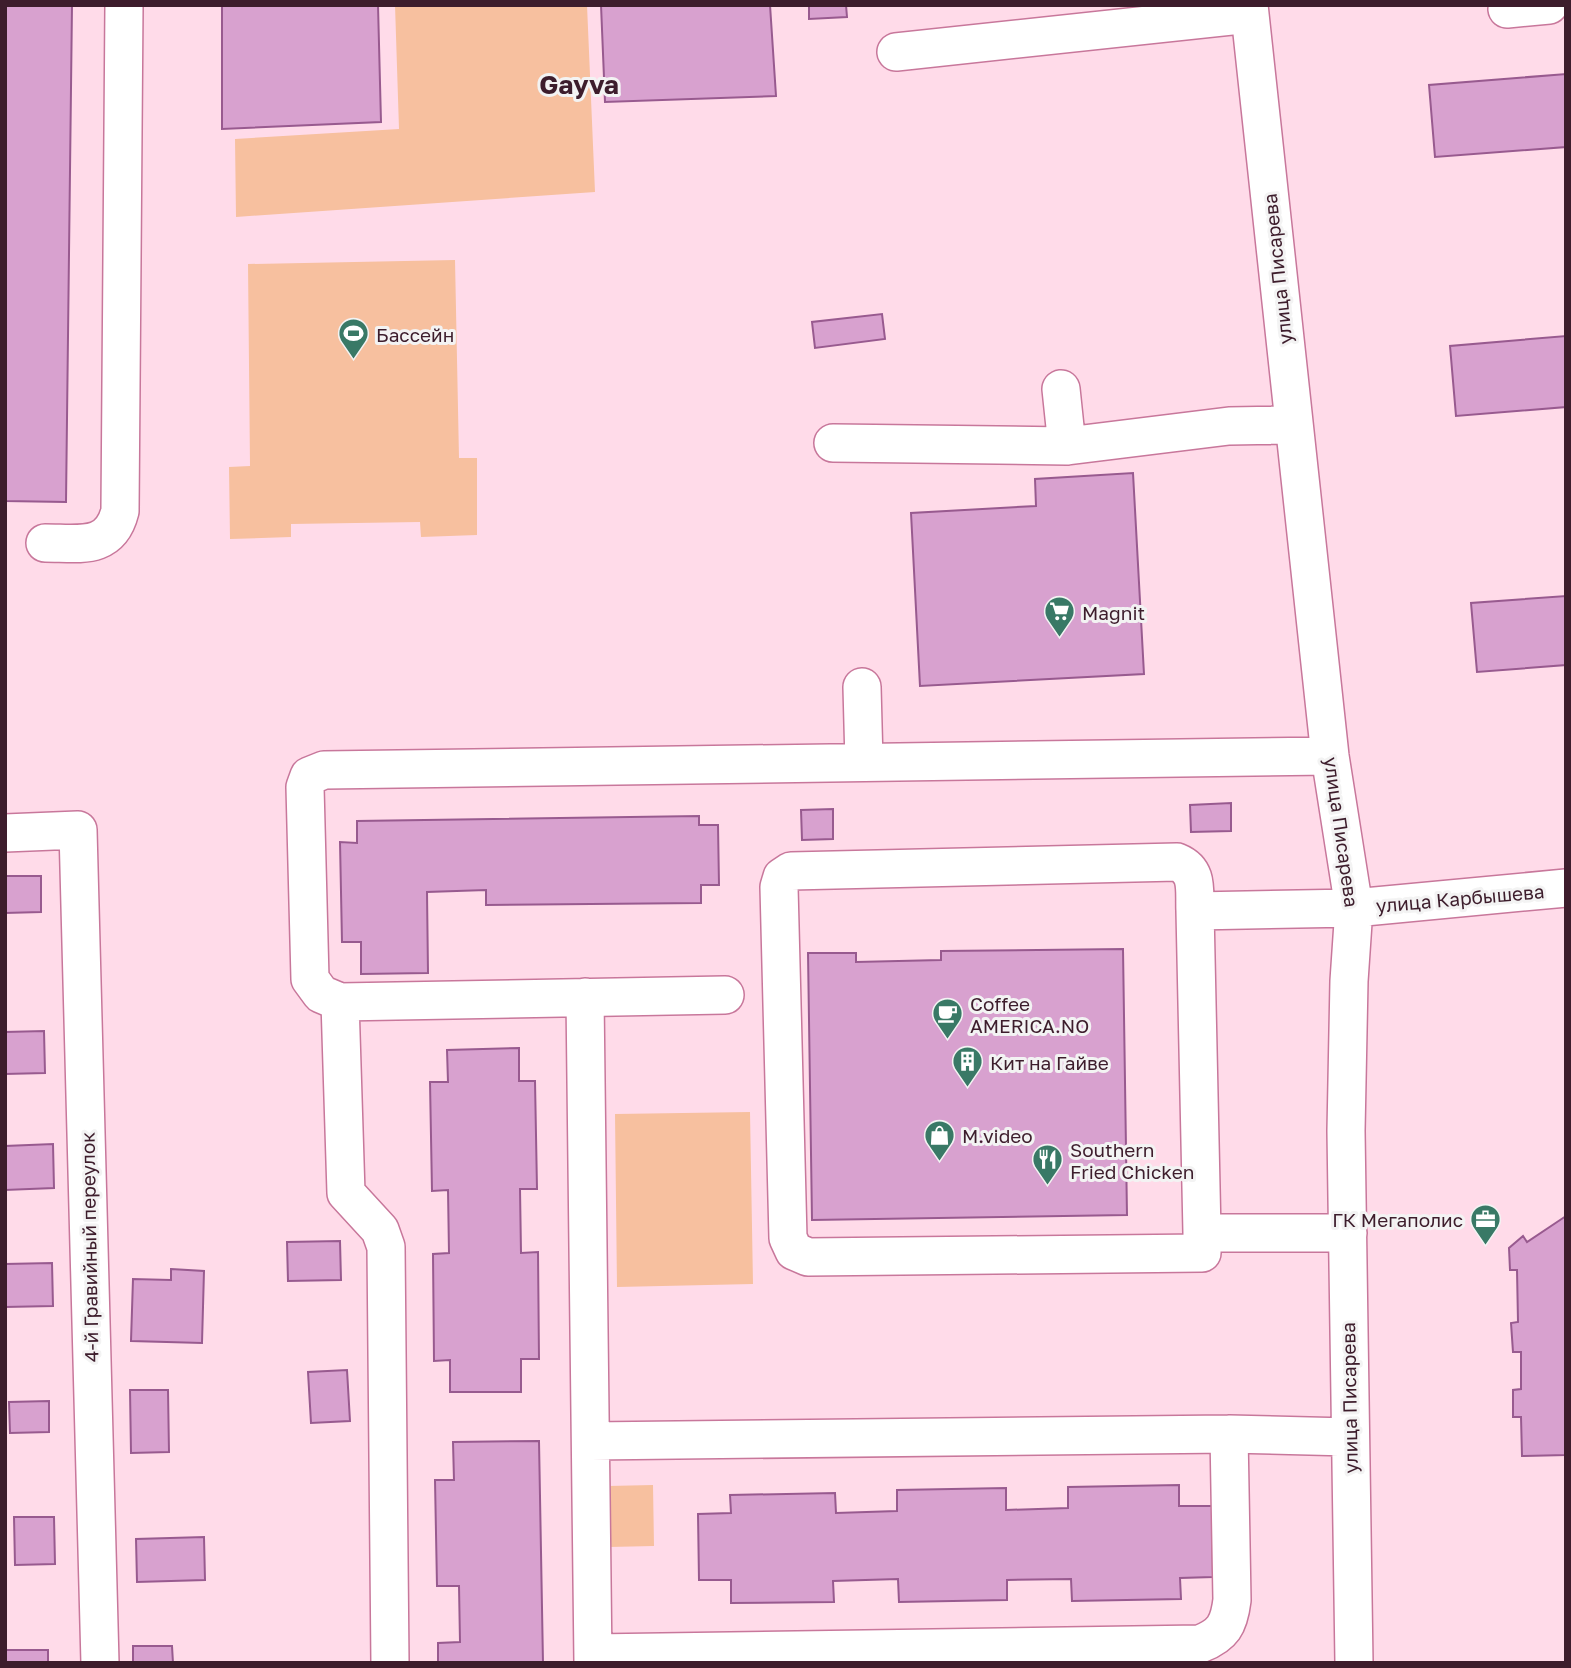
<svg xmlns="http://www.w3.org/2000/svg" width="1571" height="1668" font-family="'Golos Text',sans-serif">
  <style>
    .green { fill: #f7c09f }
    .building { fill: #d8a1cf; stroke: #985a8f; stroke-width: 2 }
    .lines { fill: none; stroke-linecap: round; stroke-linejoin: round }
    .minor-casing { stroke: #c8779b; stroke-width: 40 }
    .minor { stroke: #fff; stroke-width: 37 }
    .labels { text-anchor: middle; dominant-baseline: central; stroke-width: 6; stroke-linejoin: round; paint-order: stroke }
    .street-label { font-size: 19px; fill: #3d1d2c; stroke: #f3f3f3 }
    .poi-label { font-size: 19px; fill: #3d1d2c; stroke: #f3f3f3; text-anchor: start }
    .district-label { font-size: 26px; font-weight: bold; fill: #3d1d2c; stroke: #f3f3f3 }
  </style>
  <rect width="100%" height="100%" fill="#ffdbe9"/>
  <path class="green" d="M395,5H587L595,192L236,217L235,139L399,129Z
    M455,260L459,458H477V535L421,537L420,522L291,524V537L230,539L229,467L250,466L248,264Z
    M750,1112L753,1284L617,1287L615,1114Z
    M653,1485L654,1546L609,1547L608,1486Z"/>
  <path class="building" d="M5,5H72L66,502L5,501Z
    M222,5H378L381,122L222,129Z
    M601,5H770L776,96L605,102Z
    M809,5H846L847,17L809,19Z
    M1566,74V147L1435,157L1429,85Z
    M882,314L885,339L815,348L812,322Z
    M1566,336V407L1456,416L1450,346Z
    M1133,473L1144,674L920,686L911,513L1036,506L1035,479Z
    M1566,596V665L1477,672L1471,603Z
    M1231,803V831L1191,832L1190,805Z
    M833,809V839L802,840L801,810Z
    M699,816V825H718L719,885H701V903L486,905V890L427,892L428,973L361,974V942H342L340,842L357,843V821Z
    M5,876H41V912L5,913Z
    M1123,949L1127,1215L812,1220L808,953H856V962L941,960V951Z
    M44,1031L45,1073L5,1074V1032Z
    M519,1048V1081H535L537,1189H520L521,1253L538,1252L539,1359H521V1392H450V1360L434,1361L433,1254L449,1253L448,1190L432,1191L430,1082H448L447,1050Z
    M53,1144L54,1188L5,1190V1146Z
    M1566,1216V1455L1522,1456L1521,1417H1513V1390L1521,1389V1352H1513L1511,1323L1518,1322L1517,1270H1510L1509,1248L1523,1236L1527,1242Z
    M340,1241L341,1280L288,1281L287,1242Z
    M52,1263L53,1306L5,1307V1264Z
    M171,1269L204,1271L202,1343L131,1341L133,1279L171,1280Z
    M347,1370L350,1421L311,1423L308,1372Z
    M130,1390H168L169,1452L131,1453Z
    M49,1401V1432L10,1433L9,1402Z
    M539,1441L543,1663H438V1643L460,1642L459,1586H437L435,1480H454L453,1442Z
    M1179,1485V1506H1212L1213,1577L1180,1578L1181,1599L1072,1601L1071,1579L1007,1580V1600L899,1602L898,1579L833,1581L834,1602L731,1603V1580H699L698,1514L731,1513L730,1495L835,1493L836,1513L897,1511V1490L1006,1488V1510L1068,1508V1487Z
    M14,1517H54L55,1564L15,1565Z
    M204,1537L205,1580L137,1582L136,1539Z
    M133,1646H172L173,1663H133Z
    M6,1650H48V1663H6Z"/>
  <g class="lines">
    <defs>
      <path id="minor" d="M1249,5L1330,756L1354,908L1349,981L1346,1131L1354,1663
        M1507,9L1549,5
        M896,52L1250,14
        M1061,389L1067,446
        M833,443L1067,446L1229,426L1294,425
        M45,543C79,543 110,551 120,511L124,5
        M862,687L864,762
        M5,833L78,830L100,1663
        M1195,911C1194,890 1199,871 1177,862L791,871L782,877L779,887L788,1238L794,1251L808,1257L1202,1253V1233
        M725,995L340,1002L321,994L310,979L305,787L309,776L324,770L1330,756
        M585,997L593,1663
        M340,1002L346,1193L380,1230L386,1247L390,1663
        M1348,1233H1202L1195,911L1354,908L1566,888
        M591,1441L1229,1434L1349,1437
        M593,1653L1200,1644C1223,1635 1229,1625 1232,1600L1229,1434"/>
    </defs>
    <use href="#minor" class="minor-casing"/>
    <use href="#minor" class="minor"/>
  </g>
  <defs>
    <symbol id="stadium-pin" viewBox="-11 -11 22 30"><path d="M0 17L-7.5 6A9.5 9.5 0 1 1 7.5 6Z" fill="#397966" stroke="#f3f3f3"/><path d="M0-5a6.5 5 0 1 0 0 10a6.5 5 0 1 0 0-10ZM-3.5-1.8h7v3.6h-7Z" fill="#fff"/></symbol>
    <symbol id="supermarket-pin" viewBox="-11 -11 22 30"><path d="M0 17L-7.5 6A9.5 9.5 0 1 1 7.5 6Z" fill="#397966" stroke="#f3f3f3"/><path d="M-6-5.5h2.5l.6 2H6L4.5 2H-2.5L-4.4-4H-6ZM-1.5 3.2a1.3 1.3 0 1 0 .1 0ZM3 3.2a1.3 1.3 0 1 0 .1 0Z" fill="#fff"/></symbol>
    <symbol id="cafe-pin" viewBox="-11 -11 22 30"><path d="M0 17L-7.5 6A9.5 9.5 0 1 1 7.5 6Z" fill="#397966" stroke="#f3f3f3"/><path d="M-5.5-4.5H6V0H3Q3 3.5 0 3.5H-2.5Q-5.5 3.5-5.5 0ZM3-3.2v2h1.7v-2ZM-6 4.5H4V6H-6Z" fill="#fff"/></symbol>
    <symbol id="building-pin" viewBox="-11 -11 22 30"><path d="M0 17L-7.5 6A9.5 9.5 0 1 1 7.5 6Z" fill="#397966" stroke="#f3f3f3"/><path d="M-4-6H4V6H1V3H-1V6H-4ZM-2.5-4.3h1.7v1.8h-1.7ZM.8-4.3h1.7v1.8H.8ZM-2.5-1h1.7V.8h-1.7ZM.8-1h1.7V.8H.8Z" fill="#fff"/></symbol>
    <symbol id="shop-pin" viewBox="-11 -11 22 30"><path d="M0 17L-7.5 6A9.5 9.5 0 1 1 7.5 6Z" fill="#397966" stroke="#f3f3f3"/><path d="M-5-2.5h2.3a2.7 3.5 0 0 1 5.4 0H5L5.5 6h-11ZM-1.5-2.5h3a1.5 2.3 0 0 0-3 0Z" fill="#fff"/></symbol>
    <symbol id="restaurant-pin" viewBox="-11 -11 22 30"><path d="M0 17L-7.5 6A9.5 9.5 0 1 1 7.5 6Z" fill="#397966" stroke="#f3f3f3"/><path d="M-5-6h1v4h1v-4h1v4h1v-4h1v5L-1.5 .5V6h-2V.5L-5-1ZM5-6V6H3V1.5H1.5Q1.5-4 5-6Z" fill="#fff"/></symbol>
    <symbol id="office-pin" viewBox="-11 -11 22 30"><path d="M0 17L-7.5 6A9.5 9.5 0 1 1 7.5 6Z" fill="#397966" stroke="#f3f3f3"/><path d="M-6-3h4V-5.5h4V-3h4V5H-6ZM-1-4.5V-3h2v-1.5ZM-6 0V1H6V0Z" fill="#fff"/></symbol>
  </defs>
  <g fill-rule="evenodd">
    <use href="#stadium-pin" x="336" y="316" width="35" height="47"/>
    <use href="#supermarket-pin" x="1042" y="594" width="35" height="47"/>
    <use href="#cafe-pin" x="930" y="996" width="35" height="47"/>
    <use href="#building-pin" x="950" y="1044" width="35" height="47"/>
    <use href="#shop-pin" x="922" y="1118" width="35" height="47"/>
    <use href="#restaurant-pin" x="1030" y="1142" width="35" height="47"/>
    <use href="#office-pin" x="1468" y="1202" width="35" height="47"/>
  </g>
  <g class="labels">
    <g class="street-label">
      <text transform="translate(1277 269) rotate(-96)">улица Писарева</text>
      <text transform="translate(1342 832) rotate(82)">улица Писарева</text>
      <text transform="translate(1460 898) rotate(-5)">улица Карбышева</text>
      <text transform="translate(89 1247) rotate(-91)">4-й Гравийный переулок</text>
      <text transform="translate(1349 1398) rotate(-91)">улица Писарева</text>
    </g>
    <g class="poi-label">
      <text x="376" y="334">Бассейн</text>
      <text x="1082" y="612">Magnit</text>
      <text x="970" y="1003">Coffee<tspan x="970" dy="22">AMERICA.NO</tspan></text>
      <text x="990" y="1062">Кит на Гайве</text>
      <text x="962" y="1135">M.video</text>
      <text x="1070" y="1149">Southern<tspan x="1070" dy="22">Fried Chicken</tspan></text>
      <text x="1463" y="1219" text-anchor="end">ГК Мегаполис</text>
    </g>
    <g class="district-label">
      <text x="579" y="84">Gayva</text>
    </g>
  </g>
  <rect width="1571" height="1668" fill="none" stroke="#3d1d2c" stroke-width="14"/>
</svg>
